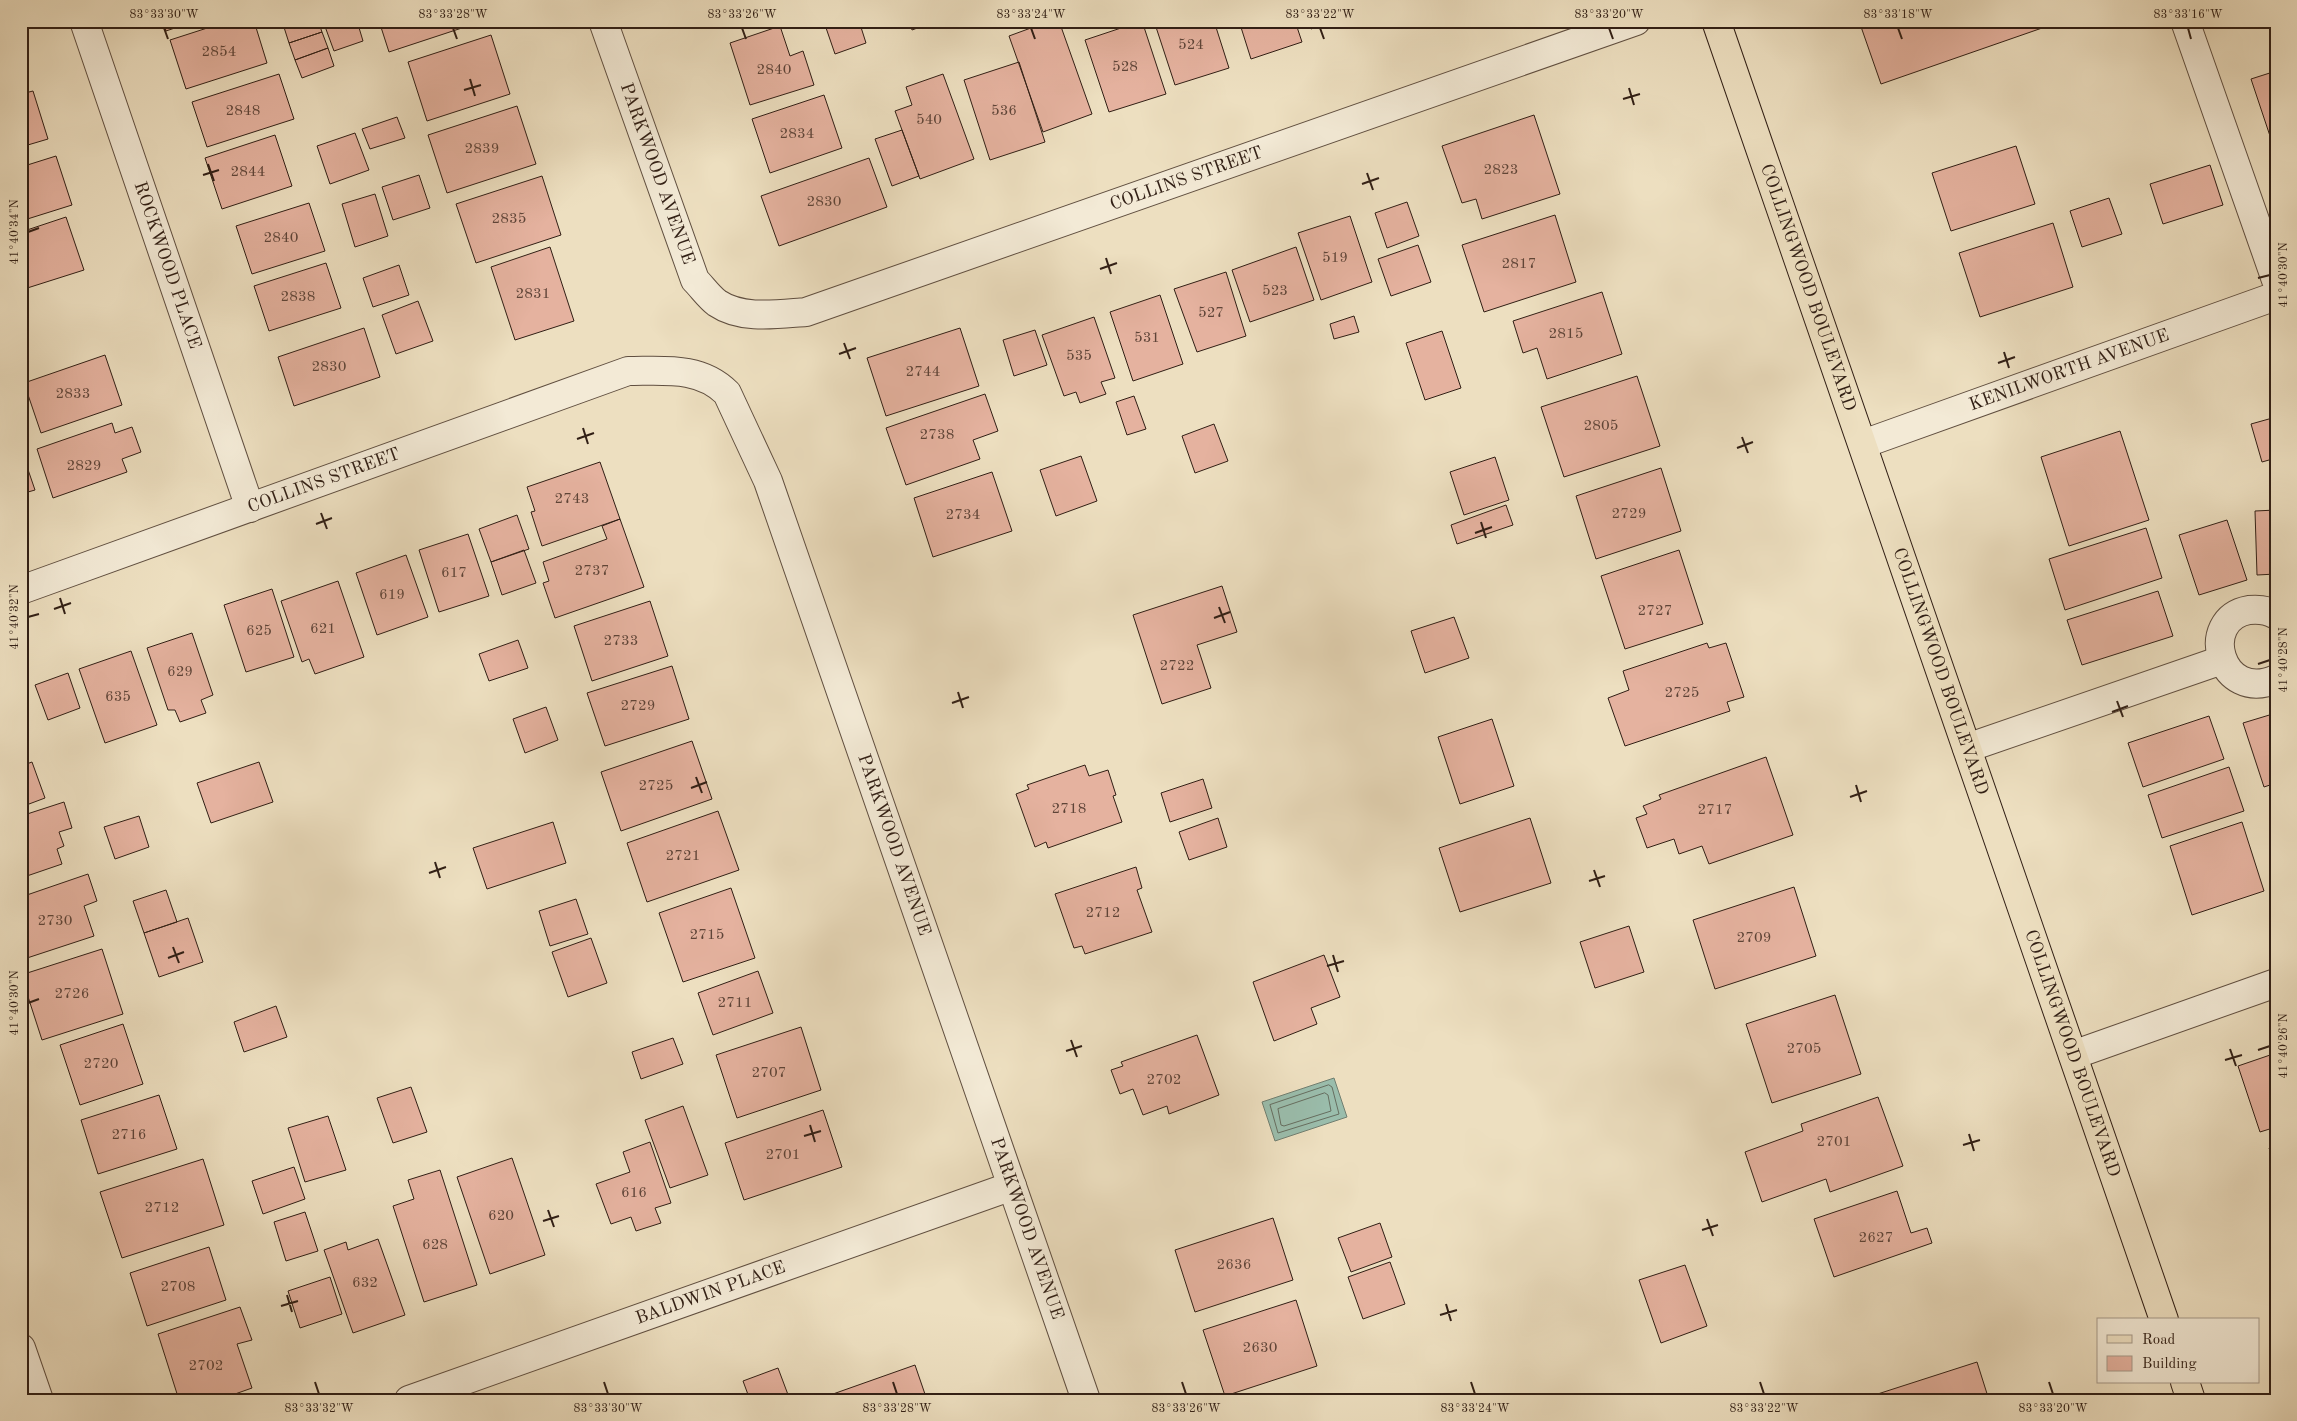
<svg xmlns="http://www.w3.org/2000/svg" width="2297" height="1421" font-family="'Old Standard TT',serif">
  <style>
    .water { fill: #9abdac; stroke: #707e70 }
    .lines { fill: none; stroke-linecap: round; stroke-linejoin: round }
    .shore { stroke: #666e60; stroke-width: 1 }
    .building { fill: #e5b29f; stroke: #311f15 }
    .minor-casing { stroke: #604f40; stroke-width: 30 }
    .major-casing { stroke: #311f15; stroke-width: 30 }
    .minor { stroke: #f3ead6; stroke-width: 28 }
    .major { stroke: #eddfc0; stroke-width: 28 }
    .ticks { fill: none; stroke: #311f15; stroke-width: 2 }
    .labels { text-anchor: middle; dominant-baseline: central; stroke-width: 5; stroke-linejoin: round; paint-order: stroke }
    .number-label { font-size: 15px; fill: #5e4438 }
    .street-label { font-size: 18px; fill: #311f15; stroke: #f3ead6 }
    .neatline { fill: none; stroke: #311f15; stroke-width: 2 }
    .ticks-label { font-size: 12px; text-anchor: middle; fill: #311f15 }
  </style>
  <rect width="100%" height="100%" fill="#eddfc0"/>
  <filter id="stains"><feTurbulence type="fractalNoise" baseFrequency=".004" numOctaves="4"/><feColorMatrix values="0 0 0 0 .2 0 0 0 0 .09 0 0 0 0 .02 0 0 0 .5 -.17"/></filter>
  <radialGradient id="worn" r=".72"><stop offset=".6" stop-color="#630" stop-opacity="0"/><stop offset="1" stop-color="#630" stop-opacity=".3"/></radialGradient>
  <path class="water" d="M1334,1078L1347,1117L1275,1141L1262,1102Z"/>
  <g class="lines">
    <path class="shore" d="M1329,1085L1332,1087L1339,1114L1278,1133L1270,1105Z
      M1325,1093L1328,1095L1331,1111L1284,1126L1281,1125L1278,1109Z"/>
  </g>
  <path class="building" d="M163,21H195L166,31Z
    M229,21H254L267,63L186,89L170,40Z
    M282,21H318L322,32L289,43Z
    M323,21H357L363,41L334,51Z
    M379,21H473L474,24L389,52Z
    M828,21H859L866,43L835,54L824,22Z
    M909,21H936L912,30Z
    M1050,21H1059L1092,114L1043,132L1009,36Z
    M1142,21L1166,94L1109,112L1085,40Z
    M1154,21H1214L1229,68L1175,85Z
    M1239,21H1295L1302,42L1251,59Z
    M1308,21H1334L1311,29Z
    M1859,21H2043L2045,27L1881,84Z
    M780,26L790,56L803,51L814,85L750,105L730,43Z
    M322,32L328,48L295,60L289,43Z
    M491,35L510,94L427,121L408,62Z
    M328,48L334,66L302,78L295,60Z
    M21,59L27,76L21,78Z
    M1019,62L1045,142L990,160L964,80Z
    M2276,71V154L2251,79Z
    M279,74L294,119L207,147L192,102Z
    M943,74L974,159L920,179L895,111L912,105L906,87Z
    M33,91L48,139L21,147V94Z
    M824,95L842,148L770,173L752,119Z
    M517,106L536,164L447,193L428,135Z
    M1534,115L1560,194L1482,219L1476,199L1462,203L1442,146Z
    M397,117L405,138L370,149L362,129Z
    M902,130L919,176L892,186L875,139Z
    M355,133L369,170L330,184L317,146Z
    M275,135L292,186L222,209L205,158Z
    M2016,146L2035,204L1951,231L1932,173Z
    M56,156L72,205L21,221V167Z
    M869,158L887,207L779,246L761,196Z
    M2210,165L2223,205L2163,224L2150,184Z
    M419,175L430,208L393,220L382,187Z
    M542,176L561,235L476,263L456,204Z
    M375,194L388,236L355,247L342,204Z
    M2109,198L2122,234L2082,247L2070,211Z
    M1407,202L1419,236L1387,248L1375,213Z
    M309,203L325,251L252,274L236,226Z
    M1555,215L1576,282L1484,312L1462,245Z
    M1350,216L1372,282L1321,300L1298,233Z
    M66,217L84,270L21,290V232Z
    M2053,223L2073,287L1980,317L1959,253Z
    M1418,245L1431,282L1391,296L1378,259Z
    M550,247L574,321L515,340L491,267Z
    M1296,247L1314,300L1250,322L1232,270Z
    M326,263L341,308L269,331L254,286Z
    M399,265L409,295L373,307L363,278Z
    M1226,272L1246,336L1197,352L1174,289Z
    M1602,292L1622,354L1547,379L1537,348L1523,353L1513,321Z
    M1160,295L1183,364L1133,381L1110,312Z
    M418,301L433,341L396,354L382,315Z
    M1354,316L1359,332L1334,339L1330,324Z
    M1094,317L1115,378L1101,382L1106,394L1080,403L1076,392L1064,396L1042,335Z
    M364,328L380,377L294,406L278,357Z
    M960,328L979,386L886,416L867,358Z
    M1035,330L1047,365L1014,376L1003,340Z
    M1442,331L1461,388L1425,400L1406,343Z
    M105,355L122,405L41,433L24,383Z
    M1637,376L1660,446L1564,477L1541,407Z
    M985,394L998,431L973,440L980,459L906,485L886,428Z
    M1134,396L1146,429L1127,435L1116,402Z
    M2276,417V458L2262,462L2251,424Z
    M112,423L115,433L132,427L141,452L122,459L127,472L53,498L37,449Z
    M1214,424L1228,461L1195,473L1182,436Z
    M2120,431L2149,520L2069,546L2041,457Z
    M21,455H23L35,490L21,494Z
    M1081,456L1097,501L1056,516L1040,470Z
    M1495,457L1509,500L1464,515L1450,472Z
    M600,462L620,519L542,546L531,512L535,511L527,487Z
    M1661,468L1681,531L1596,559L1576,496Z
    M992,472L1012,531L933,557L914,498Z
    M1506,505L1513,525L1457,544L1451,525Z
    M2276,510V574L2257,575L2255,511Z
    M517,515L529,549L491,562L479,529Z
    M620,519L644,587L555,618L543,583L549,581L543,562L607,539L602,526Z
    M2227,520L2247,580L2199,595L2179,535Z
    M2146,528L2162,578L2065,610L2049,559Z
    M468,534L489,596L439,612L419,550Z
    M524,550L536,583L502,595L491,562Z
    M1679,550L1703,624L1625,649L1601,576Z
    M406,555L428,617L377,635L356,573Z
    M338,581L364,657L315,674L309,659L302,662L281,601Z
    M1222,586L1237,632L1197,645L1211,688L1162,704L1133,615Z
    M272,589L294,657L246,672L224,605Z
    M2158,591L2173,636L2082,665L2067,620Z
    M650,601L668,656L592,681L574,626Z
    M1454,617L1469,658L1425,673L1411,631Z
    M192,633L213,695L201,700L206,713L180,722L175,710H168L147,648Z
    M518,640L528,668L489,681L479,654Z
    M1707,643L1709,648L1726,643L1744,697L1727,702L1730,711L1625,746L1608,698L1629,690L1623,671Z
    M131,651L157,725L105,743L79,669Z
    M672,666L689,719L605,746L587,693Z
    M68,673L80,708L48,720L35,685Z
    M546,707L558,740L525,753L513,719Z
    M2276,713V783L2264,787L2243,723Z
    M2209,716L2224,759L2143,787L2128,743Z
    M1492,719L1514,786L1460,804L1438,737Z
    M692,741L712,799L621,831L601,772Z
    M1766,757L1793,835L1709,864L1702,846L1679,854L1674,839L1647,848L1636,818L1647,814L1643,806L1661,799L1659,795Z
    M32,762L45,798L21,807V766Z
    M259,762L273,802L211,823L197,783Z
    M1085,765L1089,776L1108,770L1116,795L1113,796L1122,822L1048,848L1046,842L1035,847L1016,794L1029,789L1027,785Z
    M2229,767L2244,811L2162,838L2148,795Z
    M1203,779L1212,808L1170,822L1161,793Z
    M64,802L72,828L59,832L64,846L57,849L62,864L21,878V816Z
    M718,811L739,870L647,902L627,843Z
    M139,816L149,847L115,859L104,827Z
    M1218,818L1227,847L1189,860L1179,832Z
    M1530,818L1551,883L1460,912L1439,848Z
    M553,822L566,863L487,889L473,848Z
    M2242,822L2264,891L2192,915L2170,846Z
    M1136,867L1142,888L1137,890L1152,932L1085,954L1082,946L1074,948L1055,894Z
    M88,874L97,901L84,906L94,936L21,960V897Z
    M1794,887L1816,956L1715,989L1693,920Z
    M731,888L755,958L683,982L659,913Z
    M166,890L177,922L144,933L133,901Z
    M576,899L588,934L550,946L539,911Z
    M188,918L203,962L159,977L144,933Z
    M1629,926L1644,972L1595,988L1580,942Z
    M591,938L607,983L568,997L552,952Z
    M102,949L123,1014L42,1040L21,975Z
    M1324,955L1340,997L1311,1008L1317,1024L1274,1041L1253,982Z
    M758,971L773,1013L713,1035L698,993Z
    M1835,995L1861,1074L1772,1103L1746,1024Z
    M276,1006L287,1037L244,1052L234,1022Z
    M123,1024L143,1084L80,1105L60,1045Z
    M801,1027L821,1090L737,1118L716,1055Z
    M1197,1035L1219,1095L1169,1114L1167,1106L1143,1115L1133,1089L1120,1094L1111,1070L1123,1066L1121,1062Z
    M673,1038L683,1064L641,1079L632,1052Z
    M2276,1053V1127L2260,1132L2238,1066Z
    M411,1087L427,1132L393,1143L377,1098Z
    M159,1095L177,1149L98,1174L81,1120Z
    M1878,1097L1903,1166L1830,1192L1826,1179L1762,1202L1745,1152L1803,1131L1801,1124Z
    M683,1106L708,1175L670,1188L645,1120Z
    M823,1110L842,1167L744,1200L725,1143Z
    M328,1116L346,1170L305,1182L288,1128Z
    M650,1142L671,1203L655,1208L661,1223L636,1231L631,1217L611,1224L596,1184L630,1172L623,1152Z
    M2276,1146V1168L2269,1148Z
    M512,1158L545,1255L490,1274L457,1177Z
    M203,1159L224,1225L122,1258L100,1192Z
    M294,1167L305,1199L263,1214L252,1181Z
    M440,1170L477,1285L424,1302L393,1206L414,1199L408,1180Z
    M1897,1191L1911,1233L1927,1228L1932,1243L1834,1277L1814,1219Z
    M305,1212L318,1251L286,1261L274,1222Z
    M1273,1218L1293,1280L1195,1312L1175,1250Z
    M1380,1223L1392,1257L1351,1272L1338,1238Z
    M378,1239L405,1315L353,1333L324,1250L346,1242L348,1250Z
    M209,1247L226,1300L147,1326L130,1273Z
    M1390,1262L1405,1304L1363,1319L1348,1277Z
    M1685,1265L1707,1326L1661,1343L1639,1280Z
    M330,1277L342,1314L300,1328L288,1291Z
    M1296,1300L1317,1366L1225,1396L1203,1330Z
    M240,1307L252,1340L237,1344L252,1388L218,1400H179L158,1334Z
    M1977,1362L1989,1400H1859Z
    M915,1365L927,1400H816Z
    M778,1368L790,1400H750L743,1381Z
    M1321,1394L1322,1400H1304Z"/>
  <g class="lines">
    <defs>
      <g id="minor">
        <path id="s1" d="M84,21L250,508"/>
        <path id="s2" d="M603,21L695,280C702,287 709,297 717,303C742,320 778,314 806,312L1636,21"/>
        <path d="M2185,21L2276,280"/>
        <path id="s3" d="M1863,444L2276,296"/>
        <path id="s4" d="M21,590L628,371C664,371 700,366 727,393L768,481L1086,1400"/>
        <path d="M2276,615C2268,610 2259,609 2249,610C2197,619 2220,704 2276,679"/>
        <path d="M1967,748L2222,660"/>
        <path d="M2073,1055L2276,983"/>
        <path d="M21,1348L39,1400"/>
        <path id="s5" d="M409,1400L1012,1186"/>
      </g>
      <g id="major">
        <path id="s6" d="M1716,21L2164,1320"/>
        <path d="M2185,1382L2191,1400"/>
      </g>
    </defs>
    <use href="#minor" class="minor-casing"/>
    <use href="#major" class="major-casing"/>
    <use href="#minor" class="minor"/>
    <use href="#major" class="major"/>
  </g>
  <path class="ticks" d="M164,28L168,39M453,28L457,39M742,28L746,39M1031,28L1035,39M1320,28L1324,39M1609,28L1613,39M1898,28L1902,39M2188,28L2191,39M470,79L475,96M1629,88L1634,105M464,90L481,85M1623,99L1640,94M208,164L214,181M1367,173L1373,190M203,175L219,170M1362,184L1379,178M28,232L39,228M1106,258L1111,274M1100,269L1117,263M2258,278L2270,275M844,343L850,359M2004,352L2009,368M839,354L856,348M1998,363L2015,357M583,428L588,444M1742,437L1748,453M577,439L594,433M1737,448L1753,442M321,513L327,529M1481,522L1486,538M316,524L332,518M1475,533L1492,527M60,598L65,614M1219,607L1225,623M54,609L71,603M28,617L39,614M1214,618L1230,612M2258,664L2270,660M958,692L963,708M2117,701L2123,717M952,703L969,697M2112,712L2128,706M696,777L702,793M1856,785L1861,802M691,788L707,782M1850,797L1867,791M435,862L440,878M1594,870L1600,887M429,873L446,867M1589,881L1605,876M173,947L179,963M1333,955L1338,972M168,958L184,952M1327,966L1344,961M28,1003L39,999M1071,1040L1077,1057M2230,1049L2236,1066M2258,1050L2270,1046M1066,1051L1082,1046M2225,1060L2242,1055M810,1125L815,1142M1969,1134L1974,1151M804,1136L821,1131M1963,1145L1980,1140M548,1210L554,1227M1707,1219L1713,1236M543,1221L559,1216M1702,1230L1718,1225M287,1295L292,1312M1446,1304L1451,1321M281,1306L298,1301M1440,1315L1457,1310M315,1382L319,1394M604,1382L608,1394M893,1382L897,1394M1182,1382L1186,1394M1471,1382L1475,1394M1760,1382L1764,1394M2049,1382L2053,1394"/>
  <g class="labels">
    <g class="number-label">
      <text x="1191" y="45">524</text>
      <text x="219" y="52">2854</text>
      <text x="1125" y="67">528</text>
      <text x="774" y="70">2840</text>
      <text x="243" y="111">2848</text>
      <text x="1004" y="111">536</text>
      <text x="929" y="120">540</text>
      <text x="797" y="134">2834</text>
      <text x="482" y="149">2839</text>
      <text x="1501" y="170">2823</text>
      <text x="248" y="172">2844</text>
      <text x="824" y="202">2830</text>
      <text x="509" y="219">2835</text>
      <text x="281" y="238">2840</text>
      <text x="1335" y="258">519</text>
      <text x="1519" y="264">2817</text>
      <text x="1275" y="291">523</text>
      <text x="533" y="294">2831</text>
      <text x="298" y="297">2838</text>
      <text x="1211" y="313">527</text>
      <text x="1566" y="334">2815</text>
      <text x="1147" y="338">531</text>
      <text x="1079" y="356">535</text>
      <text x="329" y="367">2830</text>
      <text x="923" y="372">2744</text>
      <text x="73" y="394">2833</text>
      <text x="1601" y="426">2805</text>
      <text x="937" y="435">2738</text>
      <text x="84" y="466">2829</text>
      <text x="572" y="499">2743</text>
      <text x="1629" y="514">2729</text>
      <text x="963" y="515">2734</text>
      <text x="592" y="571">2737</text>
      <text x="454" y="573">617</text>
      <text x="392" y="595">619</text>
      <text x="1655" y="611">2727</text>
      <text x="323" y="629">621</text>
      <text x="259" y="631">625</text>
      <text x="621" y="641">2733</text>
      <text x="1177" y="666">2722</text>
      <text x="180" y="672">629</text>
      <text x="1682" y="693">2725</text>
      <text x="118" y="697">635</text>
      <text x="638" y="706">2729</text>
      <text x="656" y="786">2725</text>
      <text x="1069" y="809">2718</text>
      <text x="1715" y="810">2717</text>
      <text x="683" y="856">2721</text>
      <text x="1103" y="913">2712</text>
      <text x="55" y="921">2730</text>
      <text x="707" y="935">2715</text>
      <text x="1754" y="938">2709</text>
      <text x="72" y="994">2726</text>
      <text x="735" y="1003">2711</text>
      <text x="1804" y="1049">2705</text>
      <text x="101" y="1064">2720</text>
      <text x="769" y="1073">2707</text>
      <text x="1164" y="1080">2702</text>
      <text x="129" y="1135">2716</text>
      <text x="1834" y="1142">2701</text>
      <text x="783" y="1155">2701</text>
      <text x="634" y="1193">616</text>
      <text x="162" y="1208">2712</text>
      <text x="501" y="1216">620</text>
      <text x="1876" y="1238">2627</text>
      <text x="435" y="1245">628</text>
      <text x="1234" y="1265">2636</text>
      <text x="365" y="1283">632</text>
      <text x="178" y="1287">2708</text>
      <text x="1260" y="1348">2630</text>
      <text x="206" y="1366">2702</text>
    </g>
    <g class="street-label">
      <text stroke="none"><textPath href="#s2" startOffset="162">PARKWOOD AVENUE</textPath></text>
      <text stroke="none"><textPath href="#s2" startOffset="801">COLLINS STREET</textPath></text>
      <text stroke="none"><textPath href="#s1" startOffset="258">ROCKWOOD PLACE</textPath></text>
      <text stroke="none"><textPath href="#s6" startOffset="282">COLLINGWOOD BOULEVARD</textPath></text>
      <text stroke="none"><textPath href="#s3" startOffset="219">KENILWORTH AVENUE</textPath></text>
      <text stroke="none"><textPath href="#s4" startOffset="322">COLLINS STREET</textPath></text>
      <text stroke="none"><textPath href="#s6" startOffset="688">COLLINGWOOD BOULEVARD</textPath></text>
      <text stroke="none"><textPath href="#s4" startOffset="1232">PARKWOOD AVENUE</textPath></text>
      <text stroke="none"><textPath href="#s6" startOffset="1092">COLLINGWOOD BOULEVARD</textPath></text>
      <text stroke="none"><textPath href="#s4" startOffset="1638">PARKWOOD AVENUE</textPath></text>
      <text stroke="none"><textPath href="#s5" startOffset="320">BALDWIN PLACE</textPath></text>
    </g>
  </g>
  <rect width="2297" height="1421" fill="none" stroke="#eddfc0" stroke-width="55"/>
  <rect x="2097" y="1318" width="162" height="65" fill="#f3ead6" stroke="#a59989"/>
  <rect x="2107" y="1335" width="25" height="8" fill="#eddfc0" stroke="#a59989"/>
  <text x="2142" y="1344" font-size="15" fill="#311f15">Road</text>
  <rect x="2107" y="1356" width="25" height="15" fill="#e5b29f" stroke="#a59989"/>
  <text x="2142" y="1368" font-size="15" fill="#311f15">Building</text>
  <rect x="28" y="28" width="2242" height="1366" class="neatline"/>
  <g class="ticks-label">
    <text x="164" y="18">83°33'30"W</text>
    <text x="453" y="18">83°33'28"W</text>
    <text x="742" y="18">83°33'26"W</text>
    <text x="1031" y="18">83°33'24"W</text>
    <text x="1320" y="18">83°33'22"W</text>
    <text x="1609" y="18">83°33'20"W</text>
    <text x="1898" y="18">83°33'18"W</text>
    <text x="2188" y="18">83°33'16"W</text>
    <text transform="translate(14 232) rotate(-90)" y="4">41°40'34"N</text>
    <text transform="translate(2283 275) rotate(-90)" y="4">41°40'30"N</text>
    <text transform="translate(14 617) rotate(-90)" y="4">41°40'32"N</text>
    <text transform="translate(2283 660) rotate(-90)" y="4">41°40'28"N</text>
    <text transform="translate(14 1003) rotate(-90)" y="4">41°40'30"N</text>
    <text transform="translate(2283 1046) rotate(-90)" y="4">41°40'26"N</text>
    <text x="319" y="1412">83°33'32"W</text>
    <text x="608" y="1412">83°33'30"W</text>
    <text x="897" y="1412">83°33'28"W</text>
    <text x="1186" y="1412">83°33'26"W</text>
    <text x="1475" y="1412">83°33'24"W</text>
    <text x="1764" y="1412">83°33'22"W</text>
    <text x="2053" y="1412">83°33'20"W</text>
  </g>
  <rect width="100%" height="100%" filter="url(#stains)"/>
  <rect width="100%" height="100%" fill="url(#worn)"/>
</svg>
